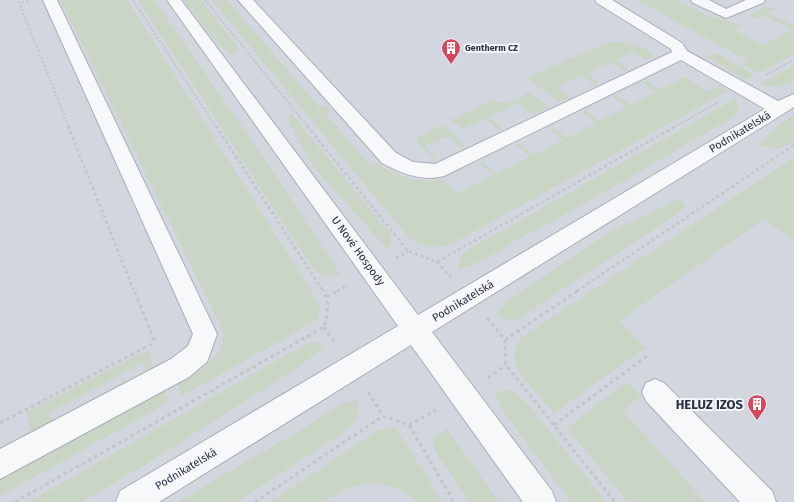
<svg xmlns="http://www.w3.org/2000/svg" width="794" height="502" font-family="'Fira Sans',sans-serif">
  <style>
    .built { fill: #d2d6de }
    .green { fill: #c9d6c5 }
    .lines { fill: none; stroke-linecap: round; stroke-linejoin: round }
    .minor-casing { stroke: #a9aeb7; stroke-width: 2 }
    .path-far2 { stroke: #c2c5cb; stroke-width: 2; stroke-dasharray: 2 2; stroke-linecap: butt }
    .path-far1 { stroke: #c2c5cb; stroke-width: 2.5; stroke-dasharray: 3 3; stroke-linecap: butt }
    .path { stroke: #c2c5cb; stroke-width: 3; stroke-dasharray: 3.5 3.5; stroke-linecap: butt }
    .minor { fill: #f7f8fa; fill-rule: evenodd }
    .labels { text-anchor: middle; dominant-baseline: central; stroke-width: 4; stroke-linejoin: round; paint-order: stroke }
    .far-poi-label { font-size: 9px; font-weight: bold; fill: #2b3445; stroke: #f4f6f9; text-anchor: start }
    .street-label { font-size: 11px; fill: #2b3445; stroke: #f4f6f9 }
    .near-poi-label { font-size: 13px; font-weight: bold; fill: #2b3445; stroke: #f4f6f9; text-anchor: end }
  </style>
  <rect width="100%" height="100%" fill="#e4e7ec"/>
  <path class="built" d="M0,0H794V502H0Z"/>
  <path class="green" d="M60,0H127L318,302C321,310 320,314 315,321L182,396L177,382C193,373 222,361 223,339C223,335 222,330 221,326Z
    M138,0H154L268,164L340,274C330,278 323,277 314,270Z
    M184,0H201L238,47L237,51L231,55L218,44Z
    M212,0H227L320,108L327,105L332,111L325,114L370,165L377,162C395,178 418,182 443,180L456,194L493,176L480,163L483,162L496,174L530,157L516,145L520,143L533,155L563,140L550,129L553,127L567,138L596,123L582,112L585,110L600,121L627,107L613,97L617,95L630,105L656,92L642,82L646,81L660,90L685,77L708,92L719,85L728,91L453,243C436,249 423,250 409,238Z
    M636,0H677L714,19L719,17L742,26L734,30L763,45L792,30L763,15L755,19L750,16C758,10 767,5 777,9L768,13L794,26V54L759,73L743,65L749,61Z
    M613,42C623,42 650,45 653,57L646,60L632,52L615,60L628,69L624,71L611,62L587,73L599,82L594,85L581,75L556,87L569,97L559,102L527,78L583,53Z
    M716,53L755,75L746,80L707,57Z
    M794,65V81C783,87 773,86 760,84Z
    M525,92L530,93L549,107L533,115L519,103L489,117L502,129L499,131L485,119L462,129L450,120L493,100C505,104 515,105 525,95Z
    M735,99L739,106L735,116C666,156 597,198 526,235C505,246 480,265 458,269L459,259L464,252Z
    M291,113L391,235L392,241L388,250L311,164L289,121V116Z
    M794,115V140C779,150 776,152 759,144L775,128Z
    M443,125L464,145L462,148L449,136L425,146L438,160H435L418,143L416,138L440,126Z
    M794,157V241L764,219L619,321L645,348L554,413C545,402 517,374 515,362C513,353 517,345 521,338Z
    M680,199L685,206L683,210L516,320L508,321L496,315L508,301L609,232Z
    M310,343H320L324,347L300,366L151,461L82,502H29L302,346Z
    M148,350L154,368L146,372L143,363L50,412L52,422L31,432L27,412Z
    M626,382L642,395L623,411L705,502H628L567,428Z
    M164,389L169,402L0,496V479Z
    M503,390H511L527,403L606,502H571L501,408L495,395Z
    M358,400C358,417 358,420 344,432L237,502H177L304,428L342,404Z
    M387,428H393L397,430L443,502H418L400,490L386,485L367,483L349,488L322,502H271L377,431Z
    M447,429L499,502H469L434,449V438Z"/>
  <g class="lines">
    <defs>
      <path id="minor" d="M43,0H57L217,334L207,362L189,377L0,479V449L171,359L188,346L193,334Z
        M167,0H181L418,315L765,109L681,60L444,176C423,182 400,173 382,163L238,0H253L396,153L413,162L435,164L672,52L671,49L597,3L595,0H612L682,43L687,51L778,101L794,94V107L432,332L552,491L556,502H523L411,345L159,502H116L120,491L398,326Z
        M691,0H709L726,9L746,0H765L763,3L726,18L693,3Z
        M655,379L664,383L772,491L776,502H740L646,401L642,392L646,383Z"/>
    </defs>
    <use href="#minor" class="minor-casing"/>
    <path class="path-far2" d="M133,0L216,127
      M205,0L308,127
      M28,1L19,3L69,127
      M766,75L794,60
      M674,127L719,102"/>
    <path class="path-far1" d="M68,126L134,291
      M216,126L323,291
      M307,126L408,251L437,262L676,126
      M396,258L408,251
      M437,262L451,277
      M337,291L348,285
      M577,291L794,145"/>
    <path class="path" d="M327,297L339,290
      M487,318L505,340L506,365L615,502
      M324,327L335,343
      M505,340L579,290
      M488,378L506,365
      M368,392L383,416L409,425L454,502
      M0,423L152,344L154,340L134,290
      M409,425L436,410
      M554,425L647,356
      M15,502L324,327C328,314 330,302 323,290
      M255,502L383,416"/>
    <use href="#minor" class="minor"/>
  </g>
  <defs>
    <symbol id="building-pin" viewBox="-11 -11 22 30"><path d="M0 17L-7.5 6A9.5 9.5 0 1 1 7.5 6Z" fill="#d1495b" stroke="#f4f6f9"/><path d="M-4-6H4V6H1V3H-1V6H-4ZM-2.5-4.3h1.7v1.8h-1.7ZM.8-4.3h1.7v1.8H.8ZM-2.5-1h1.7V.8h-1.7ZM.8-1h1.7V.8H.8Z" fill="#fff"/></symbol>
  </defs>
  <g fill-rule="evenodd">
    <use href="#building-pin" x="440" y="37" width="22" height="30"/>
    <use href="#building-pin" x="746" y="393" width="22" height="30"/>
  </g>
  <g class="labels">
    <g class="far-poi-label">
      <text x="465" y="48">Gentherm CZ</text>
    </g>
    <g class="street-label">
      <text transform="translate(740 132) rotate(-31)">Podnikatelská</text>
      <text transform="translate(358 251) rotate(54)">U Nové Hospody</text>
      <text transform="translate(463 301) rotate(-31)">Podnikatelská</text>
      <text transform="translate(186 469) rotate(-31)">Podnikatelská</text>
    </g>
    <g class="near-poi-label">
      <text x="743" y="404">HELUZ IZOS</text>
    </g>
  </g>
</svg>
